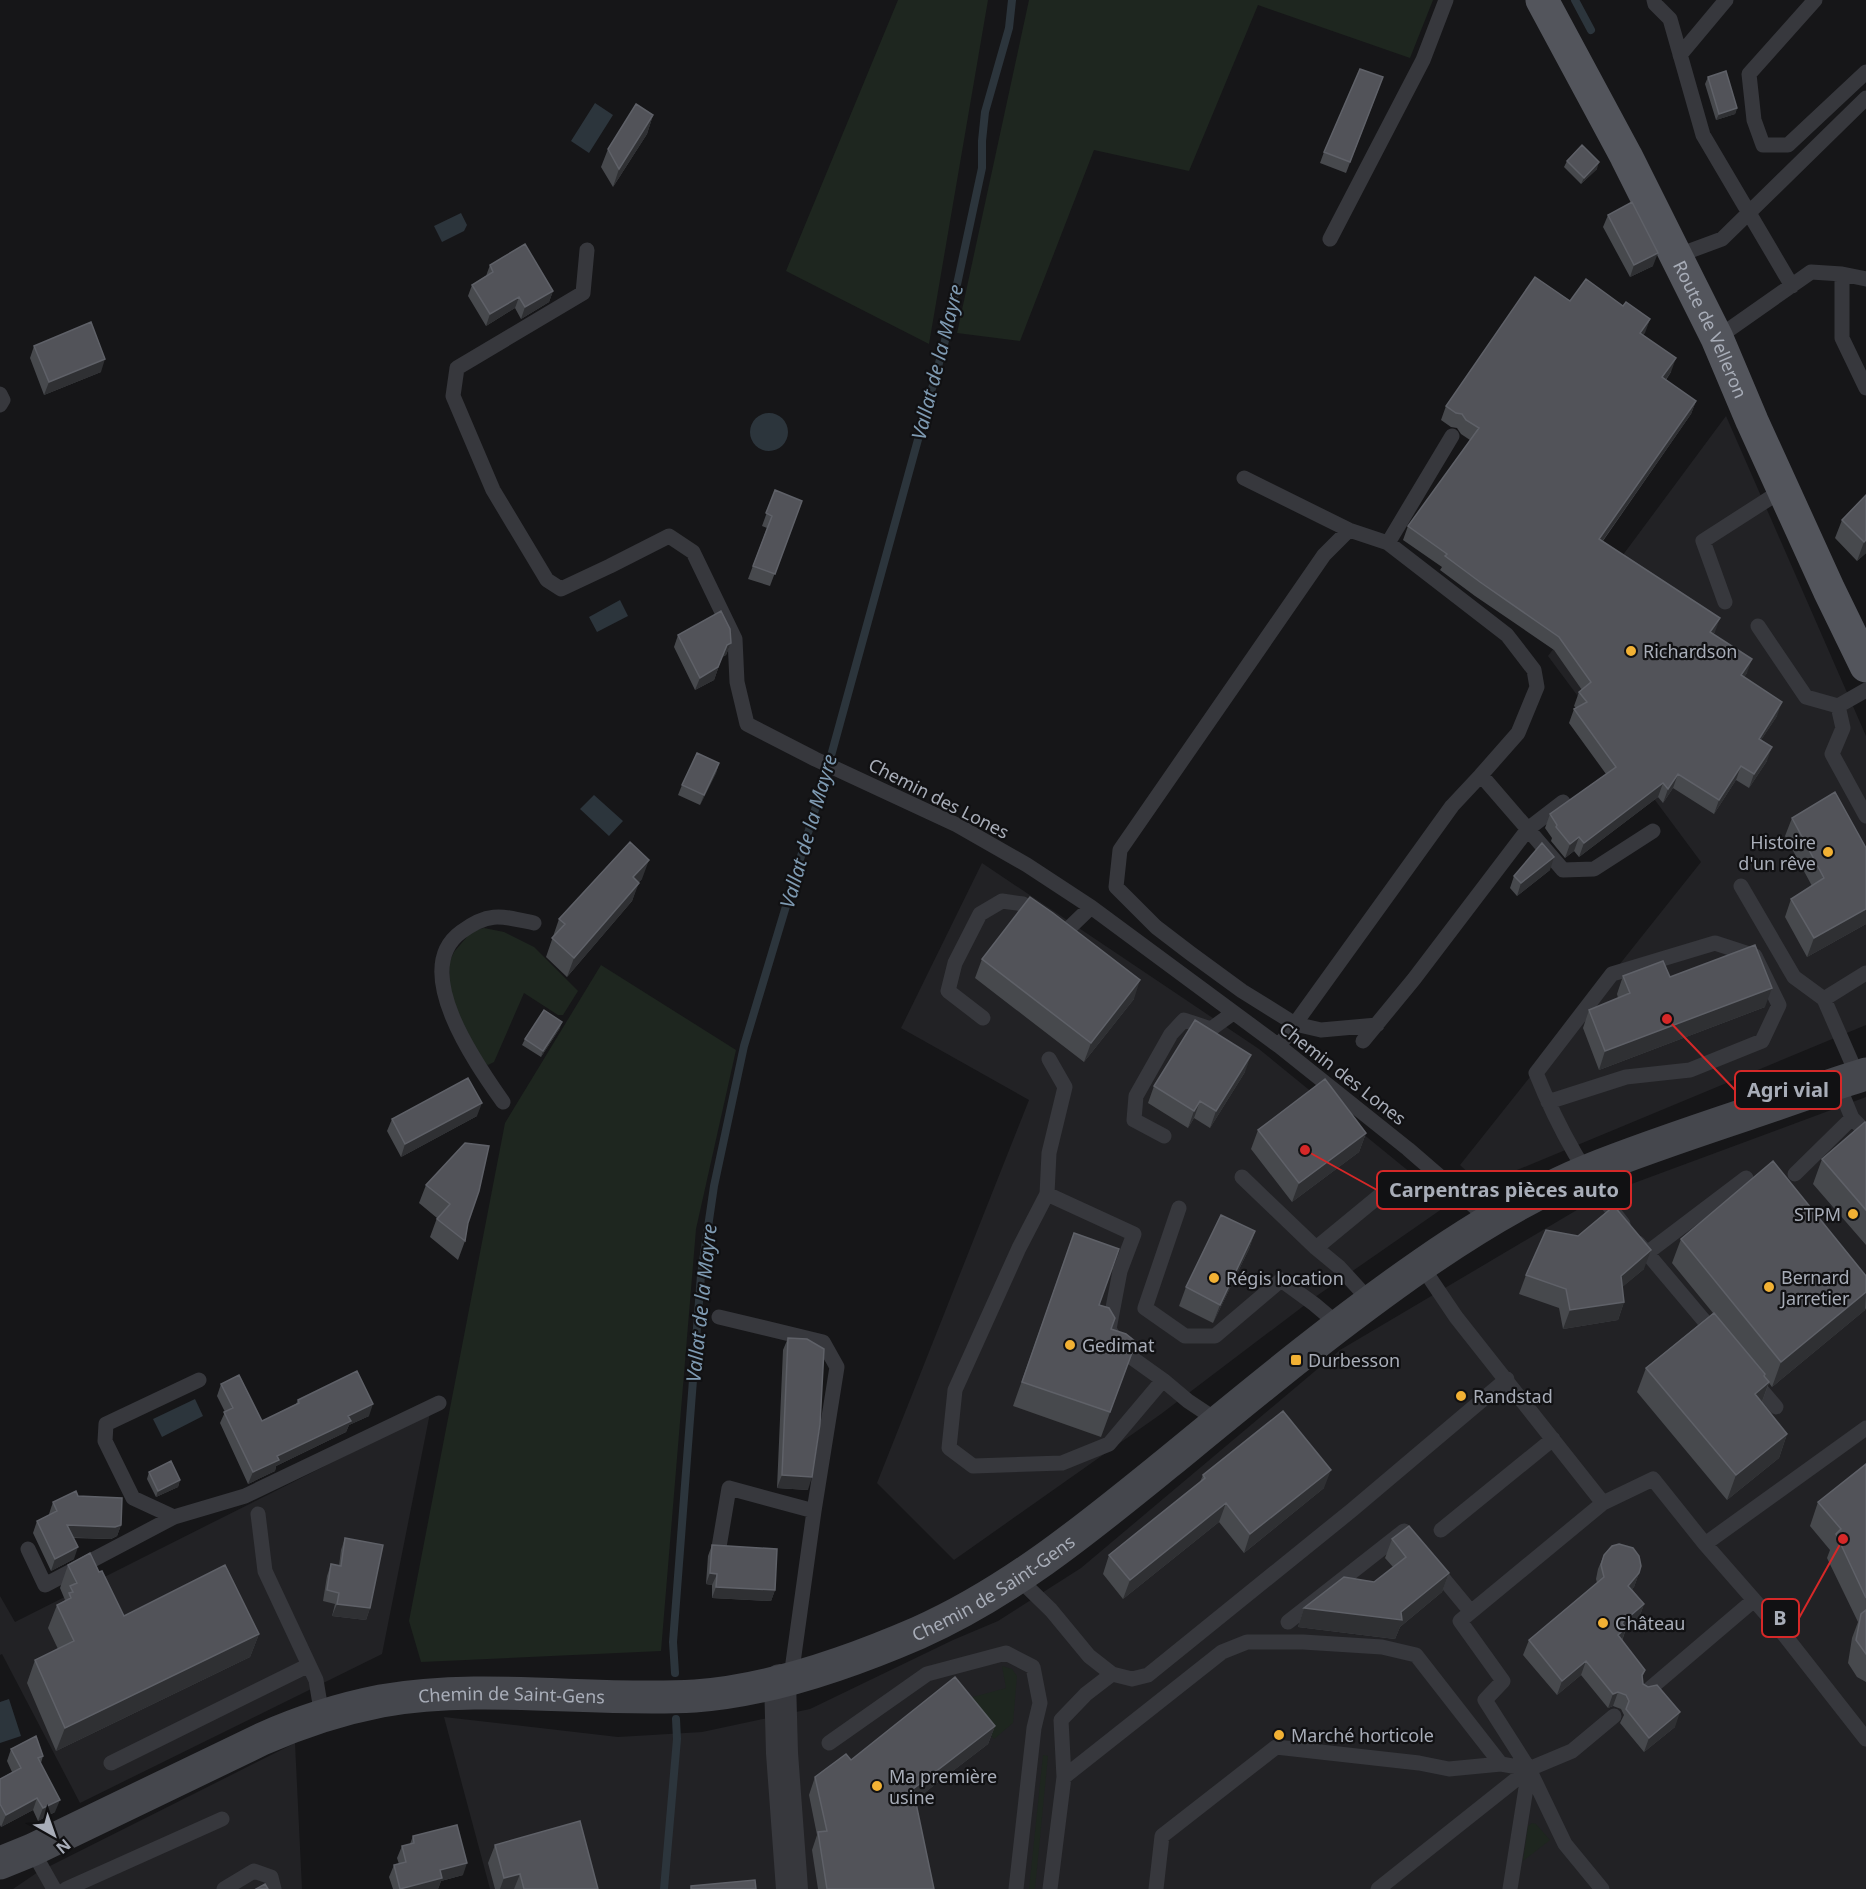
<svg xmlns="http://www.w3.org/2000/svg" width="1866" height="1889" font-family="'Noto Sans',sans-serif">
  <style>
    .built { fill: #222225 }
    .green { fill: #1e261f }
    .water { fill: #2c353c }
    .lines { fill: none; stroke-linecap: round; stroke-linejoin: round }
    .stream { stroke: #2c353c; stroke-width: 8 }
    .service { stroke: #37383d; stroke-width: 15 }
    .minor { stroke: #37383d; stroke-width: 32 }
    .secondary { stroke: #45474d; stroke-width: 33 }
    .primary { stroke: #53555c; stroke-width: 33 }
    .wall { fill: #47494d }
    .shaded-wall { fill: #2f3033 }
    .building { fill: #525359; stroke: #5f6168; stroke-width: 1.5 }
    .poi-dot { fill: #f2b134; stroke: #111113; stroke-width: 2 }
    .labels { text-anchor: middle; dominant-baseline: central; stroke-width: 4.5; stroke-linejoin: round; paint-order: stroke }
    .street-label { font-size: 18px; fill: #a8adb8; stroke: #111113 }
    .poi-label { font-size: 18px; fill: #a8adb8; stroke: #111113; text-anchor: start }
    .water-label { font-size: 20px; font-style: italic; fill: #7f9bb3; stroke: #111113 }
    .leader { fill: none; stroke: #d62828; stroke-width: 2 }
    .callout-dot { fill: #d62828; stroke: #111113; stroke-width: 2 }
    .callout { fill: #111113; stroke: #d62828; stroke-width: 2 }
    .callout-label { font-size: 20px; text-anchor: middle; font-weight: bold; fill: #a8adb8 }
  </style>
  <rect width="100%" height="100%" fill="#161618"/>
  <path class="built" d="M1726,416L1866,736V1025L1481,1185L1460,1165L1701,862L1548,656Z
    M982,863L1259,1049L1449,1204L1318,1295L1161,1414L954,1560L877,1483L1029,1100L901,1028Z
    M1866,1097V1889H490L444,1717L618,1737L702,1732L810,1709L953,1640L998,1621L1081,1568L1340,1350L1587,1204L1626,1186Z
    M430,1413L382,1654L80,1803L2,1654L0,1655V1596L15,1622Z
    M295,1743L302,1889H13L38,1872Z"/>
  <path class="green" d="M898,0H988L929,344L786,271Z
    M1029,0H1433L1410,58L1258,5L1189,171L1094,150L1020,341L957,333Z
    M484,928L504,932L534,947L578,991L563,1015H558L524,993L494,1062L488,1065L483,1062L451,1002L449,963L454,952L472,931Z
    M601,965L736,1050L696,1229L661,1651L421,1662L409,1621L505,1123Z
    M1002,1666L1012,1669L1017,1676L1013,1723L994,1739L962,1700L1006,1688Z
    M1043,1755L1048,1756L1035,1889H1029Z
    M1532,1823L1536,1824L1550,1840L1523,1861L1528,1826Z"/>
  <path class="water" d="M595,103L613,115L589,153L571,141Z
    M461,213L467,225L464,231L442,242L434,226Z
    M750 432a19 19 0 1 1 38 0a19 19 0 1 1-38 0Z
    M620,600L628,616L597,632L589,617Z
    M594,795L623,821L609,836L580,809Z
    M195,1399L203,1416L162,1437L153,1419Z
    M9,1699L21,1736L0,1743V1702Z"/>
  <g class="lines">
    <path class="stream" d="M1575,0L1591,30
      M675,1673L673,1642L701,1275L714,1186L744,1046L829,763L944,345L982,168V141L985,112L1009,28L1012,0
      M664,1889L677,1739L676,1719"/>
    <path class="service" d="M1654,0L1655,4L1670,19L1703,135L1792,286
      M1815,0L1749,74L1754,120L1763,145H1788L1866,72
      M1680,55L1726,0
      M1330,239L1423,60L1446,0
      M587,250L583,293L457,368L453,396L493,490L547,580L561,589L610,566L669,536L693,552L735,639L737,682L747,724L815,759L957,825L1027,865L1091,907L1279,1046L1408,1149L1490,1220
      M1676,256L1722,239L1866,98
      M1842,274L1866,279
      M1717,338L1811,272L1842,274V338L1866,388
      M0,394L3,400L0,405
      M1244,478L1349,530L1388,543L1507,635L1534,670L1537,687L1518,733L1481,775L1563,870L1594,869L1653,831
      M1349,530L1324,555L1120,850L1116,887L1156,927L1190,953L1242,991L1295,1024L1321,1030L1377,1025
      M1388,543L1452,436
      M1725,602L1703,541L1784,489
      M1758,626L1806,697L1838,706L1866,690
      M1838,706L1843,728L1832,754L1866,816
      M1741,886L1794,977L1824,999
      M983,1018L948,991L955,963L980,914L1002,901L1023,904L1065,932L1091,907
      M1363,1041L1414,979L1528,829L1563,802
      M1279,1046L1452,806L1481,775
      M1858,1077L1824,999L1866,973
      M1838,1084L1852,1118L1866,1132
      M503,1102C477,1065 409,970 461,932C489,911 502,916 534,923
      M1548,1102L1626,1077L1690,1070L1762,1041L1779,1005L1755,956L1715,943L1612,974L1536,1073C1558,1128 1586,1178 1623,1224
      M1164,1136L1134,1120L1136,1096L1171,1034L1184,1020L1211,1029L1233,1013
      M1795,1174L1852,1118
      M1242,1177L1316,1248
      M1047,1194L1049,1153L1065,1087L1049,1059
      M1179,1208L1145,1308L1185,1336H1215L1281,1280L1314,1304L1339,1325
      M1638,1243L1647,1253L1746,1178
      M1647,1253L1717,1336
      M1421,1265L1456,1317L1603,1503
      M1371,1302L1339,1267L1316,1248L1384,1192
      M719,1317L823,1342L837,1367L814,1511L791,1677
      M199,1380L106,1424L105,1441L133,1498L174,1517L245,1496L439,1403
      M1163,1380L1121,1350L1109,1329L1120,1271L1134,1234L1047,1194L1019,1248L955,1390L949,1448L973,1466L1062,1463L1109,1444L1163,1380L1188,1401L1218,1421
      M1753,1380L1776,1407
      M258,1514L265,1571L316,1680L322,1716
      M1441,1530L1553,1439
      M1705,1544L1866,1428
      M719,1547L729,1488L814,1511
      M28,1549L45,1585L174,1517
      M1433,1566L1471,1612
      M1018,1578L1051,1610L1089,1656L1112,1674
      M1288,1622L1404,1531L1406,1534
      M1646,1692L1754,1600
      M829,1743L927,1674L1006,1653L1033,1667L1040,1703L1034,1728L1016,1889
      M111,1763L309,1665
      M1064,1777L1061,1720L1086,1694L1112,1674L1132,1679L1148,1675L1352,1510L1507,1379
      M32,1850L54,1889
      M66,1889L222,1819
      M224,1889L254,1871L271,1877L274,1889
      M1050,1889L1064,1777L1222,1652L1247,1642H1303L1382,1647L1416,1655L1501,1764
      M1156,1889L1162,1836L1276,1747L1419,1763L1449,1769L1501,1764L1529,1769L1378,1889
      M1510,1889L1529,1769L1572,1751L1614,1716
      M1602,1889L1565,1844L1529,1769L1485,1700L1503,1681L1460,1621L1603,1503L1653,1479L1705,1544L1782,1632L1866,1739"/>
    <path class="minor" d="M780,1680L782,1753L792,1889"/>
    <path class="secondary" id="s1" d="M0,1863L32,1850L262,1739C300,1722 340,1709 381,1701C484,1683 591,1702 695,1696C767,1691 851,1662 918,1633C1012,1591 1090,1526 1169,1462C1252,1394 1335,1325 1423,1264C1475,1228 1529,1195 1587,1171C1639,1150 1693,1132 1747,1114C1787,1101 1826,1086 1866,1074"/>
    <path class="primary" id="s2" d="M1542,0L1626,156L1717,338L1752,421L1829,590L1866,666"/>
  </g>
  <path class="wall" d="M1708,77L1737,108L1735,114L1716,120L1705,84Z
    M1379,88L1346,173L1320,163L1324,152Z
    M653,115L647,134L613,187L601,167L608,149Z
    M1567,161L1597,169L1581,184L1564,167Z
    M1608,215L1653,266L1630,277L1603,227Z
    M490,265L553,291L549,302L521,319L515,308L486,326L468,296L472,285L486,276Z
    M1570,301L1623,306L1650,319L1643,335L1671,372L1666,380L1696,401L1691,414L1603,541L1715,632L1713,634L1747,673L1744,677L1777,716L1761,740L1767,761L1749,788L1736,780L1714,814L1673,788L1663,803L1658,797L1579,857L1574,851L1565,858L1551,841L1552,838L1545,828L1550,814L1606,774L1569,723L1574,709L1576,708L1574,706L1579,692L1582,690L1554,650L1475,596L1440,570L1442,567L1403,540L1408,526L1470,440L1461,434L1457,428L1451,427L1441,420L1446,406Z
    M34,346L101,372L44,395L30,358Z
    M775,490L802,501L770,586L748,579L767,528L762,526Z
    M1866,495V553L1857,561L1835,538L1842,520Z
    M678,635L731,643L726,655L722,657L714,680L695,690L674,647Z
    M719,763L716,773L700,805L678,795L682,785Z
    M1792,818L1866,848V924L1807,957L1785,917L1791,899L1812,886L1785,836Z
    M1550,870L1517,896L1510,888L1514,876Z
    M642,879L638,883L632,901L567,977L546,957L559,919Z
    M982,959L1134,999L1084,1062L975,978Z
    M1623,976L1670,977L1765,1007L1599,1070L1583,1028L1589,1010L1618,998L1617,994Z
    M560,1028L541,1057L522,1045L525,1039Z
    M1245,1072L1210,1128L1194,1118L1188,1128L1148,1103L1154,1086Z
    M477,1116L401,1157L387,1131L392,1119Z
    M1866,1123V1245L1813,1184L1822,1159Z
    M1258,1130L1366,1133L1359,1152L1292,1202L1251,1149Z
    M489,1146L468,1223L465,1241L458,1260L430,1237L437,1218L419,1203L426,1185Z
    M1255,1231L1249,1249L1213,1323L1179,1306L1186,1287Z
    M1074,1233L1099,1305L1111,1329L1136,1342L1101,1437L1013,1406Z
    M1681,1239L1866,1276V1308L1865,1310L1772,1387L1769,1383L1762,1402L1787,1434L1779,1458L1727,1500L1637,1392L1646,1368L1713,1313L1672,1263Z
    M1644,1269L1622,1287L1624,1302L1618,1320L1563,1329L1559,1308L1519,1294L1526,1275Z
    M788,1338L808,1490L777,1488L783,1350Z
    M221,1384L262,1421L296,1404L298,1400L369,1416L349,1425L346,1432L276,1466L275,1471L248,1484L220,1423L225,1412L217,1396Z
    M1866,1464V1682L1857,1677L1848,1663L1852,1638L1858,1622L1827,1558L1830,1550L1810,1526L1818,1502Z
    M149,1472L180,1480L178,1487L156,1497L147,1479Z
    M1203,1475L1324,1488L1244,1553L1219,1522L1123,1599L1103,1574L1109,1555L1200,1482Z
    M78,1496L121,1525L117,1536L111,1539L73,1538L74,1559L51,1571L33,1533L37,1521L49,1515V1514L53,1502Z
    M345,1538L370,1608L366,1620L332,1616L335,1604L323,1601L327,1576L331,1564L339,1566L341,1550Z
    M1392,1539L1449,1573L1442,1592L1400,1627L1395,1639L1298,1627L1304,1608L1374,1582L1393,1567L1385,1558Z
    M712,1545L775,1590L771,1601L712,1598V1585L706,1584L708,1556Z
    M1604,1555L1639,1573L1634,1587L1632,1589L1644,1604L1639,1618L1626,1629L1622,1641L1645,1670L1642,1678L1643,1684L1675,1727L1644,1752L1620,1723L1624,1715L1621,1709L1613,1706L1608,1708L1581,1675L1557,1695L1523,1655L1529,1640L1597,1583L1596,1579L1598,1569Z
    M68,1565L99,1572L124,1616L259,1634L250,1657L56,1751L27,1683L35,1660L58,1649L48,1628L57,1605L64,1601L65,1600L60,1588Z
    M995,1726L988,1744L915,1800L934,1889H818L812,1850L817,1835L809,1795L815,1777L851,1760Z
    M11,1749L43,1756L41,1763L55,1812L38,1821L33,1810L1,1827L0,1825V1779L12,1772L7,1761Z
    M413,1836L463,1875L441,1881L438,1889H393L389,1877L394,1865L399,1864L397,1858L402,1846L410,1844Z
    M495,1845L598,1889H495L488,1863Z"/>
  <path class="shaded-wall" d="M1737,108L1735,114L1716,120L1719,114Z
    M653,115L647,134L613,187L619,169Z
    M1599,162L1597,169L1581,184L1584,178Z
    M1658,253L1653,266L1630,277L1634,265Z
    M553,291L549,302L521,319L525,307Z
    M519,297L515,308L486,326L490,314Z
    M1650,319L1645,333L1635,347L1640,333Z
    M1676,358L1671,372L1657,391L1662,377Z
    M105,359L101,372L44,395L49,382Z
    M1696,401L1691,414L1594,553L1599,539Z
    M1866,540V553L1857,561L1864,542Z
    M1720,618L1715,632L1705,646L1710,632Z
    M731,643L726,655L722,657L714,680L695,690L700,678L727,645Z
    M1752,659L1747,673L1736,689L1741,675Z
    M1782,702L1777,716L1753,752L1759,739Z
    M1772,747L1767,761L1749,788L1754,774Z
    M719,763L716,773L700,805L704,795Z
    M1741,766L1736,780L1714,814L1719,800Z
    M1678,774L1673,788L1663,803L1668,789Z
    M1663,783L1658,797L1579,857L1584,843Z
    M1579,837L1574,851L1565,858L1570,844Z
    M1554,857L1550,870L1517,896L1521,883Z
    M649,860L642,879L626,896L633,877Z
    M639,883L632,901L567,977L574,958Z
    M1866,909V924L1807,957L1814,938Z
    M1140,980L1134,999L1084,1062L1091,1043Z
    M1772,988L1765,1007L1599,1070L1605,1051Z
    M562,1022L560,1028L541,1057L543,1051Z
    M1251,1055L1245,1072L1210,1128L1216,1111Z
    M1200,1101L1194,1118L1188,1128L1194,1111Z
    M482,1103L477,1116L401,1157L405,1144Z
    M1366,1133L1359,1152L1292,1202L1299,1183Z
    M1255,1231L1249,1249L1213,1323L1220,1305Z
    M1651,1250L1644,1269L1614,1294L1621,1276Z
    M1866,1292L1865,1310L1772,1387L1781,1362Z
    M1624,1302L1618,1320L1563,1329L1570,1310Z
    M1765,1374L1760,1390L1769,1382L1760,1407L1755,1394Z
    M373,1404L369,1416L349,1425L346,1432L276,1466L275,1471L248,1484L253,1472L277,1456L348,1416Z
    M1787,1434L1779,1458L1727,1500L1736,1475Z
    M1331,1470L1324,1488L1244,1553L1250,1534Z
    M782,1475L812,1477L808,1490L777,1488Z
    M180,1480L178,1487L156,1497L158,1491Z
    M1226,1503L1219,1522L1123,1599L1130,1580Z
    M67,1525H121L117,1536L111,1539L63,1537Z
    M78,1547L74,1559L51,1571L55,1559Z
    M710,1573L717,1574L712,1585L706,1584Z
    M1449,1573L1442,1592L1400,1627L1395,1639L1298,1627L1304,1608L1401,1612Z
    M1639,1573L1634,1587L1623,1600L1628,1586Z
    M716,1587L775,1590L771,1601L712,1598Z
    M337,1604L370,1608L366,1620L332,1616Z
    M1644,1604L1639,1618L1626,1629L1621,1642L1612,1649L1622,1623Z
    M259,1634L250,1657L56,1751L65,1728Z
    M1586,1661L1581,1675L1557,1695L1562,1681Z
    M1618,1692L1613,1706L1608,1708L1613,1694Z
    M1680,1712L1675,1727L1644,1752L1649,1738Z
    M995,1726L988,1744L906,1807L913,1789Z
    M37,1798L33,1810L1,1827L6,1815Z
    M60,1800L55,1812L38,1821L43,1808Z
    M467,1863L463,1875L441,1881L438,1889H401L440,1870Z
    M520,1874L514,1889H500L504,1878Z"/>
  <path class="building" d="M1360,69L1383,77L1350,162L1324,152Z
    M1726,71L1737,108L1719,114L1708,77Z
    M636,104L653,115L619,169L608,149Z
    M1582,145L1599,162L1584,178L1567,161Z
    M1632,202L1658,253L1634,265L1608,215Z
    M525,244L553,291L525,307L519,297L490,314L472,285L493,272L490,265Z
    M1535,277L1570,301L1586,279L1623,306L1626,302L1650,319L1640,333L1676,358L1662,377L1696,401L1599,539L1720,618L1710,632L1752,659L1741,675L1782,702L1759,739L1772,747L1754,774L1741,766L1719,800L1678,774L1668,789L1663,783L1584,843L1579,837L1570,844L1556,827L1557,825L1550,814L1616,767L1574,709L1587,702L1579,692L1591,682L1559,637L1480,582L1445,556L1447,554L1408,526L1479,428L1466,420L1462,414L1456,413L1446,406Z
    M91,322L105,359L49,382L34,346Z
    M775,490L802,501L775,574L753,566L772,516L766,513Z
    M1866,495V540L1864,542L1842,520Z
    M721,611L730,629L731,643L727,645L718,667L700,678L678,635Z
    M697,753L719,763L704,795L682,785Z
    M1835,792L1866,848V909L1814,938L1791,899L1824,878L1792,818Z
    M630,842L649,860L633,877L639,883L574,958L552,938L565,924L559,919Z
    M1542,843L1554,857L1521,883L1514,876Z
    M1030,897L1053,913L1140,980L1091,1043L982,959Z
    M1755,945L1772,988L1605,1051L1589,1010L1630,993L1623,976L1663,961L1670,977Z
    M544,1010L562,1022L543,1051L525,1039Z
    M1195,1020L1251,1055L1216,1111L1200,1101L1194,1111L1154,1086Z
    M468,1078L482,1103L405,1144L392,1119Z
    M1325,1079L1366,1133L1299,1183L1258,1130Z
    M1865,1122L1866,1123V1210L1822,1159Z
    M465,1143L489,1146L479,1191L468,1223L465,1241L437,1219L450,1204L426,1185Z
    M1773,1161L1866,1276V1292L1781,1362L1681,1239Z
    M1614,1206L1651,1250L1621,1276L1624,1302L1570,1310L1566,1289L1526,1275L1546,1230L1578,1236Z
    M1221,1215L1255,1231L1220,1305L1186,1287Z
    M1074,1233L1119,1249L1099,1305L1109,1308L1115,1318L1111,1329L1126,1334L1136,1342L1110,1412L1022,1382Z
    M1714,1313L1765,1374L1764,1376L1769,1382L1755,1394L1787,1434L1736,1475L1646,1368Z
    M788,1338L807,1339L824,1349L820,1424L812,1477L782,1475Z
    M357,1371L373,1404L348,1416L351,1421L277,1456L279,1460L253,1472L224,1412L233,1408L221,1384L239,1375L262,1421L299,1403L298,1400Z
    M1283,1411L1331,1470L1250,1534L1226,1503L1130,1580L1109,1555L1205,1478L1203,1475Z
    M171,1461L180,1480L158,1491L149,1472Z
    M1866,1464V1598L1836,1534L1841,1529L1818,1502Z
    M76,1491L78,1496L122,1498L121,1525L115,1527L67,1525L78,1547L55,1559L37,1521L57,1511L53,1502Z
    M1409,1526L1449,1573L1401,1612L1402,1620L1304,1608L1344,1577L1374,1582L1406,1557L1392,1539Z
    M345,1538L383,1545L370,1608L337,1604L339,1593L327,1590L331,1564L341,1566Z
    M1619,1544L1633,1548L1639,1556L1641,1566L1639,1573L1628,1586L1644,1604L1622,1623L1626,1628L1618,1635L1645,1670L1642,1675L1643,1684L1648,1687L1657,1685L1680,1712L1649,1738L1626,1709L1629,1701L1626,1695L1618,1692L1613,1694L1586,1661L1562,1681L1529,1640L1604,1577L1601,1565L1604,1555L1612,1546Z
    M712,1545L777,1549L775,1590L716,1587L717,1574L710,1573Z
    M90,1553L99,1572L102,1571L124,1616L225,1565L259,1634L65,1728L35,1660L74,1641L57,1605L71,1598L69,1593L73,1592L70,1586L77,1583L68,1565Z
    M1866,1610V1654L1856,1640L1861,1614Z
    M955,1677L995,1726L913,1789L934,1889H827L818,1832L827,1831L815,1777L846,1754L851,1760Z
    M36,1736L43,1756L38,1758L60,1800L43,1808L37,1798L6,1815L0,1804V1779L21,1768L11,1749Z
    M580,1821L598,1889H524L520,1874L504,1878L495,1845Z
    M457,1825L467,1863L440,1870L442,1878L400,1889L394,1865L406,1862L402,1846L414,1843L413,1836Z
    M755,1880L756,1889H691V1886Z
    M265,1884L268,1889H256Z"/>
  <g class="poi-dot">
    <circle cx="1631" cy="651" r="6"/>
    <circle cx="1828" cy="852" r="6"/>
    <circle cx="1853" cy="1214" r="6"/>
    <circle cx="1214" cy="1278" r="6"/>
    <circle cx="1769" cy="1287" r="6"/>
    <circle cx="1070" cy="1345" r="6"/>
    <rect x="1290" y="1354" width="12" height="12" rx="3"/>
    <circle cx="1461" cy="1396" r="6"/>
    <circle cx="1603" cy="1623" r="6"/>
    <circle cx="1279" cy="1735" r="6"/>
    <circle cx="877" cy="1786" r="6"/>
  </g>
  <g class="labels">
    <g class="street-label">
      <text stroke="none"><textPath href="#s2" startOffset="370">Route de Velleron</textPath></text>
      <text transform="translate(939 798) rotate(27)">Chemin des Lones</text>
      <text transform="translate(1343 1073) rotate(38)">Chemin des Lones</text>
      <text stroke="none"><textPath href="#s1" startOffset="1050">Chemin de Saint-Gens</textPath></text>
      <text stroke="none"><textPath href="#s1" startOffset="546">Chemin de Saint-Gens</textPath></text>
    </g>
    <g class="poi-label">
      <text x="1643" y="651">Richardson</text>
      <text x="1816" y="842" text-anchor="end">Histoire<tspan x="1816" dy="21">d'un rêve</tspan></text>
      <text x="1841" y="1214" text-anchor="end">STPM</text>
      <text x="1781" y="1277">Bernard<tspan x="1781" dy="21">Jarretier</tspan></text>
      <text x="1226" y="1278">Régis location</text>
      <text x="1082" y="1345">Gedimat</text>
      <text x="1308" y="1360">Durbesson</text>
      <text x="1473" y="1396">Randstad</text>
      <text x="1615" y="1623">Château</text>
      <text x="1291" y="1735">Marché horticole</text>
      <text x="889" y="1776">Ma première<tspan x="889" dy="21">usine</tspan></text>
    </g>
    <g class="water-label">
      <text transform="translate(937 362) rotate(-76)">Vallat de la Mayre</text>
      <text transform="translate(808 831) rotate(-74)">Vallat de la Mayre</text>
      <text transform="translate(701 1303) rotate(-84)">Vallat de la Mayre</text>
    </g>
  </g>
  <path class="leader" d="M1667 1019L1735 1090M1305 1150L1377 1190M1843 1539L1799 1618"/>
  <g class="callout-dot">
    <circle cx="1667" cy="1019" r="6"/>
    <circle cx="1305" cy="1150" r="6"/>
    <circle cx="1843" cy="1539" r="6"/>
  </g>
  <g class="callout">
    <rect x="1735" y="1071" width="106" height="38" rx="6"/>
    <rect x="1377" y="1171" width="254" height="38" rx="6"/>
    <rect x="1762" y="1599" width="37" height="38" rx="6"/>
  </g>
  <g class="callout-label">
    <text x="1788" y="1097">Agri vial</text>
    <text x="1504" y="1197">Carpentras pièces auto</text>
    <text x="1780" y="1625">B</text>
  </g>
  <g transform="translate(54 1835) rotate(140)" stroke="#111113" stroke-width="4.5" paint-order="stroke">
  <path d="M0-4.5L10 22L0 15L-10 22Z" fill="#a8adb8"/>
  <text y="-9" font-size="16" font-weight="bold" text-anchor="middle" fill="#a8adb8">N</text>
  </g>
</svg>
